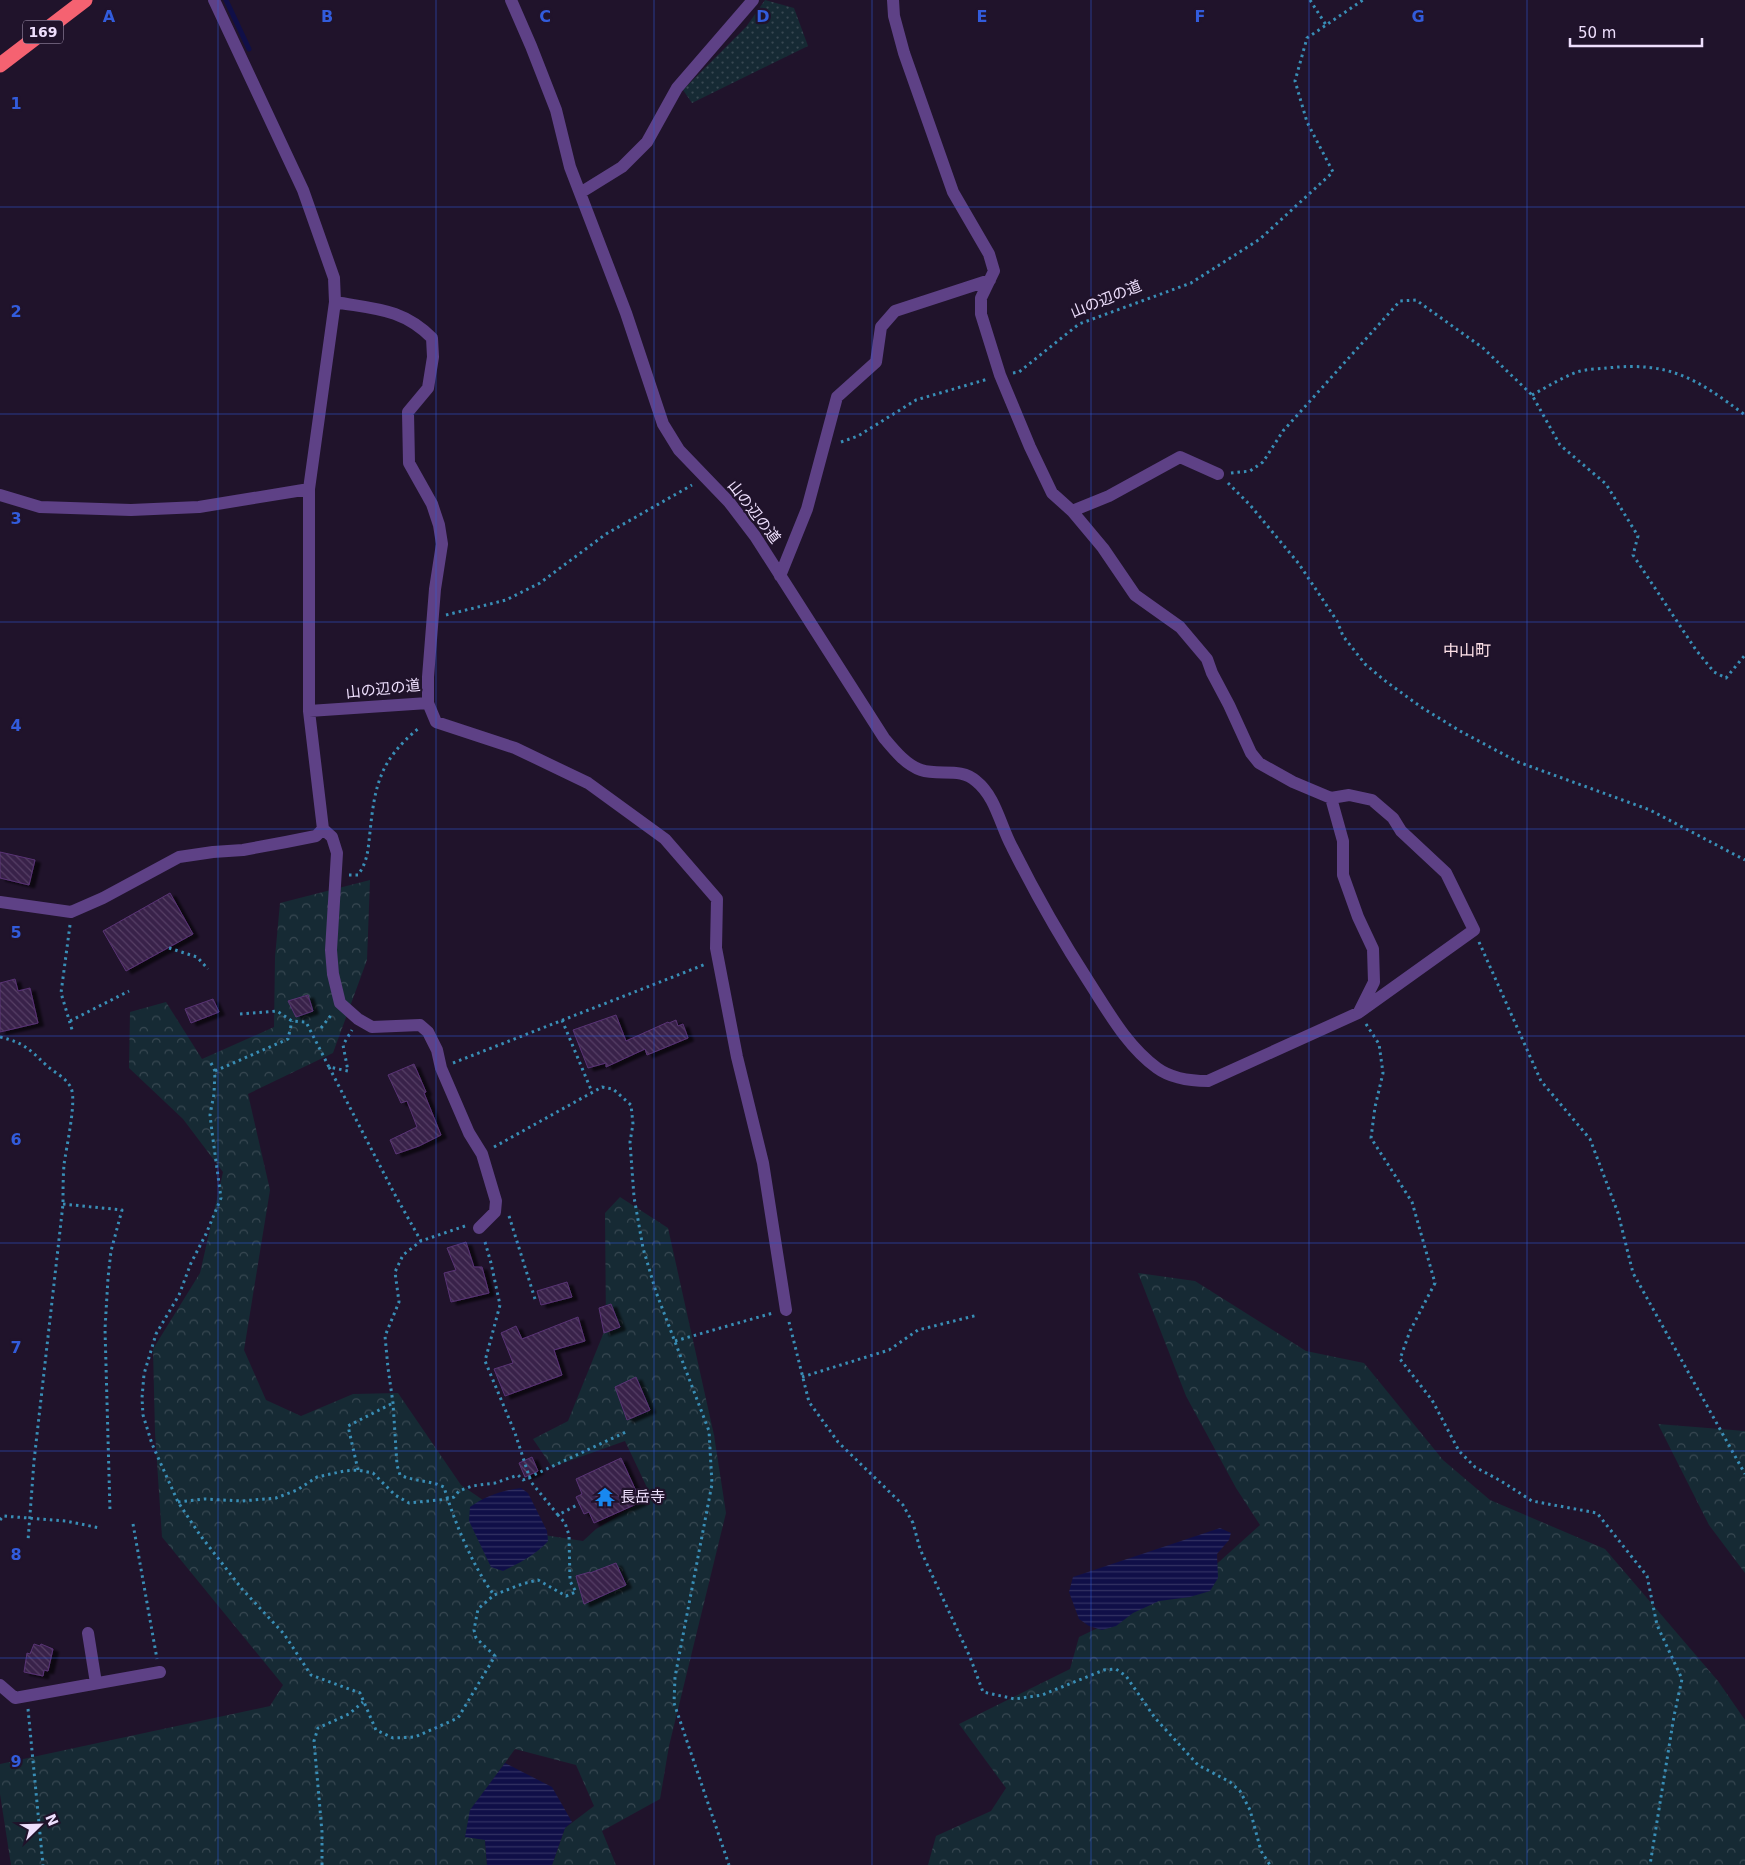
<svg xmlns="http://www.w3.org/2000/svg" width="1745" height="1865" font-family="'DejaVu Sans','Noto Sans JP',sans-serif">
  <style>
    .grass { fill: url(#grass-dots) }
    .forest { fill: url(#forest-crowns) }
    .water { fill: url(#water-rules) }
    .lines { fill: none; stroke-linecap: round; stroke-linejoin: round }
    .stream { stroke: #100f48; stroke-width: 5 }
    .building { fill: url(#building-back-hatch); stroke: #593475; filter: url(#shadow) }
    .path { stroke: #398eb6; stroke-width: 3; stroke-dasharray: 2.5 4; stroke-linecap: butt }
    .minor { stroke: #5e4186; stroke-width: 12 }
    .highway { stroke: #f56271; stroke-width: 15 }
    .grid { fill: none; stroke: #325cdc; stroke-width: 1; stroke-opacity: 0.55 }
    .labels { text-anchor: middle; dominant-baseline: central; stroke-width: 4.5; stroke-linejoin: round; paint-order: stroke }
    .shield { fill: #20132b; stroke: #b0a2be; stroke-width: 1 }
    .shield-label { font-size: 14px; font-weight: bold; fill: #eedffd }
    .street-label { font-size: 15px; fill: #eedffd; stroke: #20132b }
    .poi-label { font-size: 15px; fill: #eedffd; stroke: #20132b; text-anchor: start }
    .neighbourhood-label { font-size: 16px; fill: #fde1e8; stroke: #20132b }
    .grid-label { font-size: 16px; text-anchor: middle; font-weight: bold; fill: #325cdc; stroke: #20132b; stroke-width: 4.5; stroke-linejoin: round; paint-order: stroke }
  </style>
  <defs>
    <pattern id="grass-dots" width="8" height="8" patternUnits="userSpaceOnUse" patternTransform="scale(1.25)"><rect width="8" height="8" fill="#162a34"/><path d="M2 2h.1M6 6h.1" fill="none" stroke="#384852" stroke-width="1.8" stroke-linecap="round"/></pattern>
    <pattern id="forest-crowns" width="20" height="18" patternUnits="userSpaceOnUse" patternTransform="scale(1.25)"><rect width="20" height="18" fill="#162a34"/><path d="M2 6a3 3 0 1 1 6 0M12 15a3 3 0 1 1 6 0" fill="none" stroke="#384852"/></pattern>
    <pattern id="water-rules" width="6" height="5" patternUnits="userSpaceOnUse" patternTransform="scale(1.25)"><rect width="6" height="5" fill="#100f48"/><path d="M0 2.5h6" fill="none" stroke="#333263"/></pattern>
    <pattern id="building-back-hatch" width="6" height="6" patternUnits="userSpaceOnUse" patternTransform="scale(1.25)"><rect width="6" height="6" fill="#39204a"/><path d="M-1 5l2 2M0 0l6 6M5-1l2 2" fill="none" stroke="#564065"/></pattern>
    <filter id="shadow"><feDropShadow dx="5.5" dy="3" stdDeviation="1" flood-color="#0009"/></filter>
  </defs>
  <rect width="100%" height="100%" fill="#20132b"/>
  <path class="grass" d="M765,0L794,8L808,46L692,103L683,90L746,27Z"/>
  <path class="forest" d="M370,880L367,960L333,1053L248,1094L270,1190L244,1350L266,1400L301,1416L353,1394L398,1393L461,1485L531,1533L583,1541L596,1529L651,1496L625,1441L552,1467L533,1439L568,1421L606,1327L605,1213L620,1197L668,1228L714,1435L726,1513L669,1746L660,1799L602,1831L616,1865H552L565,1828L594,1806L576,1765L515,1749L470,1811L485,1840L487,1865H11L0,1794V1764L270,1706L283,1685L162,1537L155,1433L153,1349L200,1273L223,1172L183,1119L129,1068L130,1012L166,1002L202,1059L274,1027L275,957L280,903Z
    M1138,1273L1195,1281L1306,1351L1364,1363L1443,1460L1490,1500L1605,1549L1718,1681L1745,1720V1865H928L936,1836L991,1811L1006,1788L959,1724L1070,1669L1079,1637L1200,1579L1260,1525L1236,1488L1186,1396Z
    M1658,1424L1745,1431V1573L1709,1525Z"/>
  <path class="water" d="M521,1488L528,1493L547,1531L548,1541C536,1555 519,1563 503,1571L491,1567L469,1521L470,1507C485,1496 503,1490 521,1488Z
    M1220,1528L1231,1533L1229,1540L1217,1554L1218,1578L1210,1591L1190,1597L1159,1601L1133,1613L1116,1626L1102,1630L1089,1626L1079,1619L1069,1592L1073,1577Z
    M505,1763L552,1787L572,1822L565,1828L552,1865H487L485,1840L465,1837L470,1810Z"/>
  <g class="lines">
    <path class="stream" d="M226,0L249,49"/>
  </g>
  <path class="building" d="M0,852L35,860L29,885L0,878Z
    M170,893L193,934L126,971L103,931Z
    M15,979L18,991L30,988L38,1023L0,1032V983Z
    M308,995L313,1011L296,1017L288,1001Z
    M213,999L219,1012L191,1023L185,1009Z
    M616,1015L626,1041L668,1022L669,1023L676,1020L678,1026L683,1024L688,1038L647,1055L645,1049L606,1067V1063L588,1068L573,1030Z
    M414,1064L426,1092L424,1093L441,1135L419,1146L396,1154L390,1140L417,1127L407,1101L401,1103L388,1075Z
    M466,1242L474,1267H482L489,1293L451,1302L444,1273L456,1270L447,1248Z
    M567,1282L572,1297L541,1305L537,1291Z
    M611,1304L620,1327L604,1333L599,1308Z
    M578,1317L585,1341L554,1350L562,1375L505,1396L494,1369L513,1363L501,1333L516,1326L522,1339Z
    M636,1377L650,1410L627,1420L615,1387Z
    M532,1457L538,1471L525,1477L519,1463Z
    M621,1458L641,1502L594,1523L589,1512L584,1514L576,1497L582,1494L576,1479Z
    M616,1563L626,1585L584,1604L576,1576L590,1572V1573Z
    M34,1644L40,1646L41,1644L53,1649L48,1671L44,1670L43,1676L24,1672L27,1653L30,1654Z"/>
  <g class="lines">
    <path class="path" d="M1310,0L1326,25
      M1013,373L1019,372L1079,324L1191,283L1260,239L1333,172L1307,122L1295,81L1307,38L1363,0
      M1532,395C1547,387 1561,378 1577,372C1586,369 1598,369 1607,368C1670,361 1697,379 1745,415
      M841,442L858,436L916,400L988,379
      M1231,473L1250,471L1263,462L1283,431L1400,301L1416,300L1483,348L1532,395L1560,445L1606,484L1638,536L1633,555L1696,650L1714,672L1726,678L1745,655
      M1228,483L1250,505L1299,564L1337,621L1343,636L1365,664L1384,680L1421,707L1460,731L1518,762L1650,810L1745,860
      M446,615L506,600L540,583L606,534L692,485
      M349,875H358C368,861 368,849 370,832C375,784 380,760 419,728
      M70,925L61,993L73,1033
      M1479,942L1541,1081L1590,1139L1618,1213L1633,1273L1745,1474
      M169,948L197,957L208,969
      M240,1014L277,1011L292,1021L306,1022L329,1067L348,1071L343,1045L352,1030
      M562,1020L592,1092
      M70,1021L129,991
      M1366,1024L1379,1044L1383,1073L1375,1107L1371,1138L1412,1202L1435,1283L1410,1331L1400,1359L1432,1400L1459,1451L1475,1467L1501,1481L1532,1501L1597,1513L1647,1576L1657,1625L1682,1679L1674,1716L1650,1865
      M321,1028L332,1014
      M0,1037C24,1043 28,1048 45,1064C53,1072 66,1077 71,1088C77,1101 66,1148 64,1165C63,1177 63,1191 63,1204L34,1461L28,1541
      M211,1063L215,1071L214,1094L210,1115L212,1132L221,1198L206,1234L191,1263L179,1295L156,1334L144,1374L142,1398L143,1415L152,1444L178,1502L200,1535L242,1589L284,1634L311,1675L360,1693L376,1730L393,1738L415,1737L458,1718L495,1656L476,1638L474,1630L478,1609L494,1595L522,1584L538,1580L566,1596L576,1592L570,1581L569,1535L565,1523L558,1515
      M453,1063L706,964
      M329,1067L394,1193L421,1241
      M215,1071L288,1039L292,1021
      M494,1147L602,1087L613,1089L631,1105L633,1124L630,1142L634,1197L643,1248L656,1292L709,1431L712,1484L675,1677L674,1703L729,1865
      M63,1204L122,1210L111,1251L108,1278L105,1329L110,1511
      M509,1216L535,1299
      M465,1226L421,1241L403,1255L395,1272L399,1302L385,1336L388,1368L393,1403L397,1465L400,1475C416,1482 429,1480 444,1487C454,1521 473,1567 494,1595
      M485,1242L491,1263L500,1305L485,1361L515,1433L531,1482L558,1515L579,1504
      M789,1322L809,1402L838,1442L903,1505L913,1523L920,1549L970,1657L983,1692L1015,1699L1042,1695L1104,1670L1116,1669L1126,1676L1155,1718L1198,1765L1230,1782L1240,1791L1250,1810L1261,1851L1270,1865
      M675,1341L773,1313
      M802,1377L889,1350L918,1330L978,1315
      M358,1470L348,1426L393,1403
      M178,1502L204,1499L242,1501L276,1498L297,1490L317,1477L344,1471L358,1470L373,1473L395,1495L409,1503L448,1499L454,1497L459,1491L472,1486L495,1483L518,1475L523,1480L628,1431
      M0,1520L3,1516L66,1521L100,1528
      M133,1524L157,1659
      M28,1709L43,1865
      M322,1865V1832L314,1741L318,1728L349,1714L363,1702"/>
    <path class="minor" d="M511,0L531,46L556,110L570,167L626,313L663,424L679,450L729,502L755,536L884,738C894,750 906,765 921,770C939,776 961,767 976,781C996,797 1000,825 1012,847C1035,893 1061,939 1089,982C1109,1013 1127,1046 1157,1068C1172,1079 1190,1081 1208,1081L1358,1013L1474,930L1446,873L1401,831L1393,818L1372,800L1349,795L1331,798L1293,782L1259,763L1251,753L1229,705L1212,673L1207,659L1180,627L1135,595L1103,548L1072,511L1052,493L1030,447L1000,375L981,314V298L994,271L989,254L953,192L904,53L894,16L893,0
      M580,193L622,167L647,142L677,88L753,0
      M335,302C374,309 402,308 432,338L433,357L428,388L408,412L409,463L432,504L439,525L442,544L435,589L428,677V703L436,722L515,748L588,783L665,839L717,899L716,948L737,1057L763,1163L786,1310
      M0,495L40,507L131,510L199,507L309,489
      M1072,511L1109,496L1180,457L1218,474
      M780,576L807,509L837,397L876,362L881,327L895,311L990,280
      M309,711L428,703
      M1331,798L1343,841V875L1358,917L1373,949L1374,982L1359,1012
      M323,829L332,837L337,853L331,950L333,974L340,1003L358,1019L372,1027L420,1025L428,1032L437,1050L441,1068L469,1133L482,1154L496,1201L495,1212L479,1228
      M0,902L71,912L103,898L179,857L213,852L243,850L286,842L316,836L323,829L309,711V489L335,302L334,278L303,190L214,0
      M88,1633L96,1683
      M0,1685L15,1698L160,1672"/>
    <path class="highway" d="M0,65L85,0"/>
  </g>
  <path class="grid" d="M218,0V1865M436,0V1865M654,0V1865M872,0V1865M1091,0V1865M1309,0V1865M1527,0V1865M0,207H1745M0,414H1745M0,622H1745M0,829H1745M0,1036H1745M0,1243H1745M0,1451H1745M0,1658H1745"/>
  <defs>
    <symbol id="temple-bare" viewBox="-9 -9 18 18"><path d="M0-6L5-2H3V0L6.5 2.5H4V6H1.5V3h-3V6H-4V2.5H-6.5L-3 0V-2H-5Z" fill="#1888f0" stroke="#20132b" stroke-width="2.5" paint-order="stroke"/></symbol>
  </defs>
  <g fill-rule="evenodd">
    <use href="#temple-bare" x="591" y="1483" width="28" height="28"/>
  </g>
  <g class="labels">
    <rect class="shield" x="23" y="20.5" width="40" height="23" rx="4"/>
    <g class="shield-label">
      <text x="43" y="32">169</text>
    </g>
    <g class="street-label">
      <text transform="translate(1106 299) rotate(-22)">山の辺の道</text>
      <text transform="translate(754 512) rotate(52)">山の辺の道</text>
      <text transform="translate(383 689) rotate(-6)">山の辺の道</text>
    </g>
    <g class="poi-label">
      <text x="620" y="1497">長岳寺</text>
    </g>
    <g class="neighbourhood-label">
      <text x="1467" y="650">中山町</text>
    </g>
  </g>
  <g class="grid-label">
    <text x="109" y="22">A</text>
    <text x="327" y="22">B</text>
    <text x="545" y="22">C</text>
    <text x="763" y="22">D</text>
    <text x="982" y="22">E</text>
    <text x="1200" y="22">F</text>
    <text x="1418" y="22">G</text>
    <text x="16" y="109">1</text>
    <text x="16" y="317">2</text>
    <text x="16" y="524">3</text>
    <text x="16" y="731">4</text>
    <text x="16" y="938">5</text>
    <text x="16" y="1145">6</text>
    <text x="16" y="1353">7</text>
    <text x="16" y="1560">8</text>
    <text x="16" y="1767">9</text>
  </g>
  <g transform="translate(40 1825) rotate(67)" stroke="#20132b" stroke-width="4" paint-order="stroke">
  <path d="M0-4L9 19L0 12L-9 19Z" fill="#eedffd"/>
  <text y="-8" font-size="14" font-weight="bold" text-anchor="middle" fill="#eedffd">N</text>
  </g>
  <path d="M1570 38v8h132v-8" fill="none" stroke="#eedffd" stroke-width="2.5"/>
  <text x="1578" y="38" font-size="15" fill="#eedffd" stroke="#20132b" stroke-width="4" paint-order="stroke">50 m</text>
</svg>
